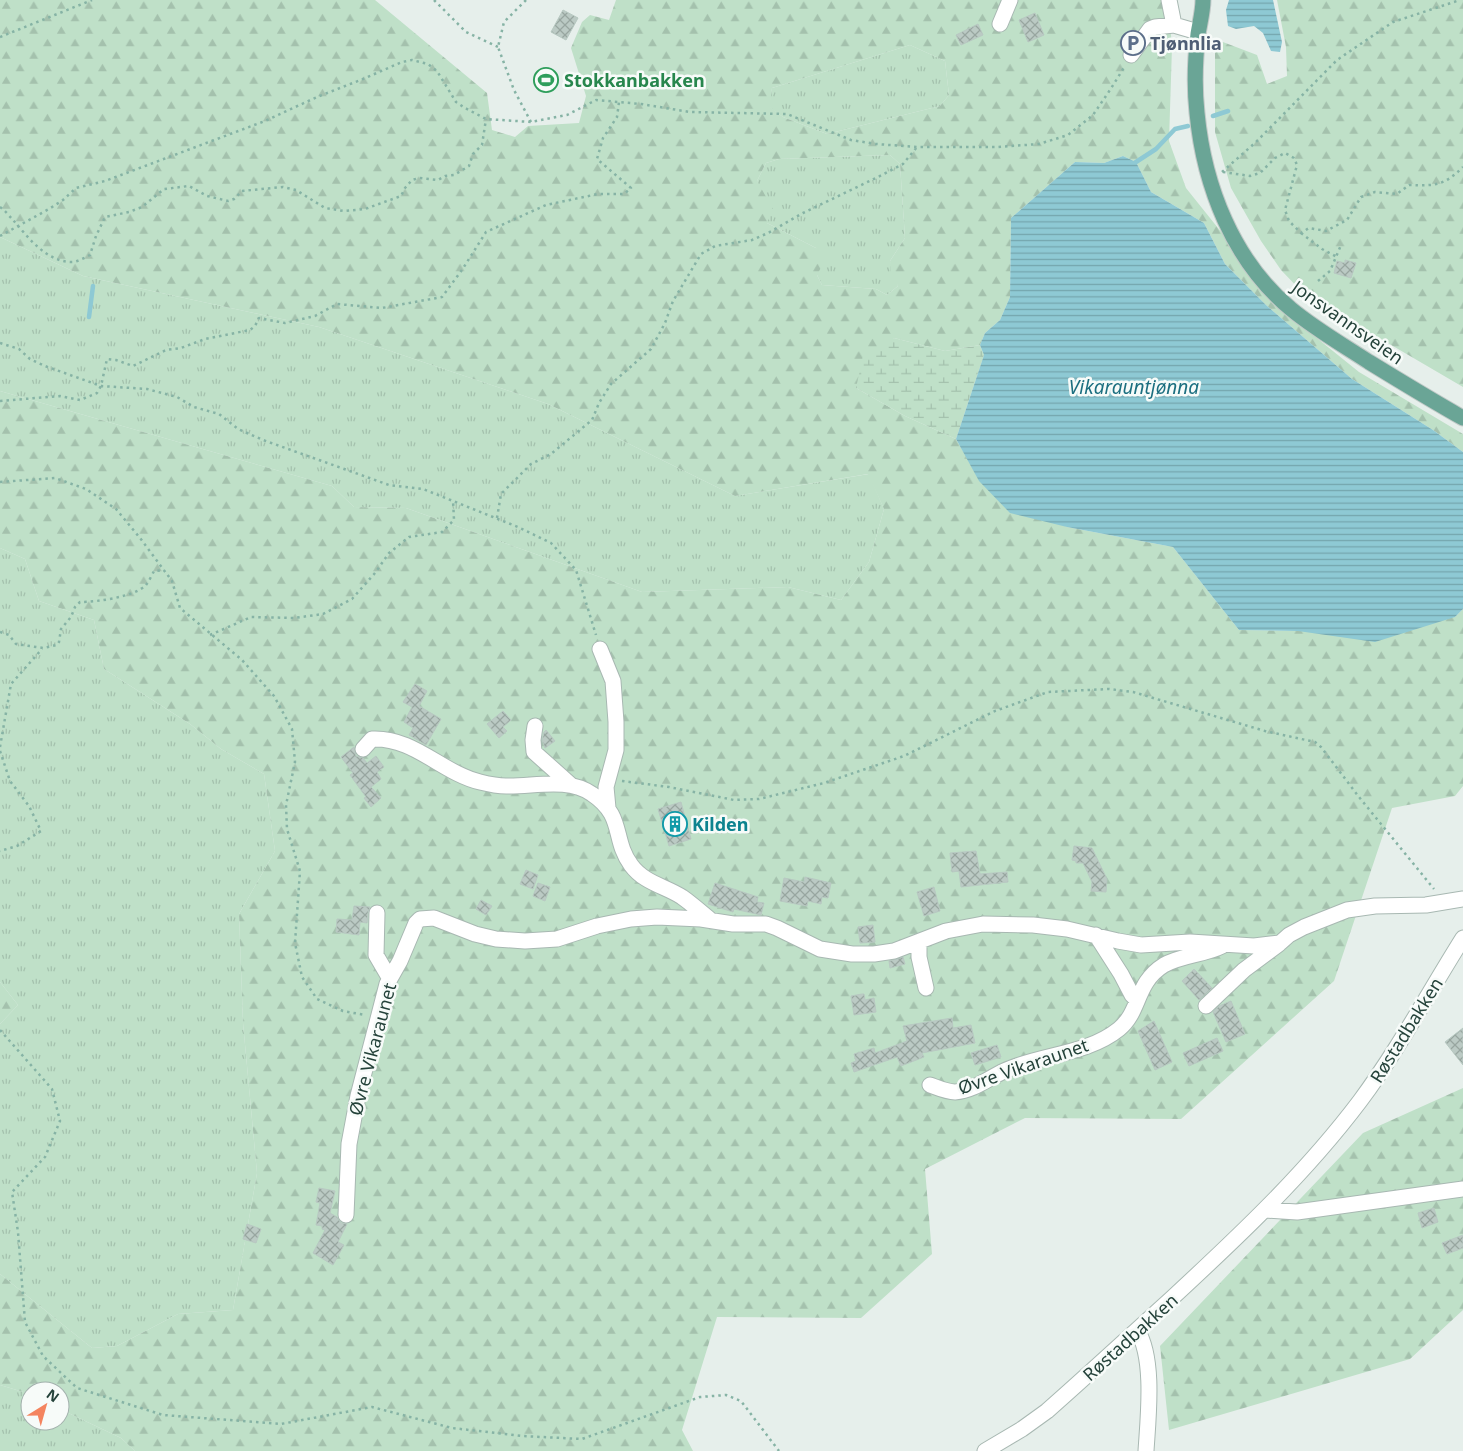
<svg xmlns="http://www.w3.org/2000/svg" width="1463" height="1451" font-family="'Noto Sans',sans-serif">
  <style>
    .grass { fill: url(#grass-tufts) }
    .forest { fill: url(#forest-firs); fill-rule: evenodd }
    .wetland { fill: url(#wetland-marsh) }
    .water { fill: url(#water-rules) }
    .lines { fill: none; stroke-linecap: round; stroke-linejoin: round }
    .stream { stroke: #8ec9d4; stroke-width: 4.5 }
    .building { fill: url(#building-cross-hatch); stroke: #b8c9c2 }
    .minor-casing { stroke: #a8b8b2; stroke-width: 17 }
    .major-casing { stroke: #c2cac8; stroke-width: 17 }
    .path { stroke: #86b3a5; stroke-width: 2.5; stroke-dasharray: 2.5 4; stroke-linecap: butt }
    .minor { stroke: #fff; stroke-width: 15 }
    .major { stroke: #6aa596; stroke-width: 15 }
    .labels { text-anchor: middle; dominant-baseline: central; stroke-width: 5; stroke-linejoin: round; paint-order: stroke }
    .service-label { font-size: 18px; font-weight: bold; fill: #4e5e75; stroke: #f7fbf9; text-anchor: start }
    .leisure-label { font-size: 18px; font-weight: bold; fill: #27864d; stroke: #f7fbf9; text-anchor: start }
    .street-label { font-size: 18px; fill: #24423a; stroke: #f7fbf9 }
    .culture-label { font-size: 18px; font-weight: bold; fill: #0d838f; stroke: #f7fbf9; text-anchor: start }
    .water-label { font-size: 19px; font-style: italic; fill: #1c6f80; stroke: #f7fbf9 }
  </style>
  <defs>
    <pattern id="grass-tufts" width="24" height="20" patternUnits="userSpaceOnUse" patternTransform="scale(1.25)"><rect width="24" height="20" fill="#bfe0c8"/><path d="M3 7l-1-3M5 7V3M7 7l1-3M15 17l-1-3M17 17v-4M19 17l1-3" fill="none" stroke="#a4c1ad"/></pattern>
    <pattern id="forest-firs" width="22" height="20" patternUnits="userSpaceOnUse" patternTransform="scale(1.25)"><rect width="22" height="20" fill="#bfe0c8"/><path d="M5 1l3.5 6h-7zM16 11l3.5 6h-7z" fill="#a4c1ad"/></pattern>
    <pattern id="wetland-marsh" width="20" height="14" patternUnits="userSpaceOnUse" patternTransform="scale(1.25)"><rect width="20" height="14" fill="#bfe0c8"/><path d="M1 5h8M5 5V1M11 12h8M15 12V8" fill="none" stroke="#a4c1ad"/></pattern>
    <pattern id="water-rules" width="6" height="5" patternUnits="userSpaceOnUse" patternTransform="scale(1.25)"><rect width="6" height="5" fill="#8ec9d4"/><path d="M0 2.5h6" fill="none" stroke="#74a5ad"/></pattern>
    <pattern id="building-cross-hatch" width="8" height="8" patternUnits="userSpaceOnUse" patternTransform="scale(1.25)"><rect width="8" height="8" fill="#bbcac4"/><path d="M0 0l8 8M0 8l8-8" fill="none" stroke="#98a6a0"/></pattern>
  </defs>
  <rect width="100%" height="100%" fill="#e6efeb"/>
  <path class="grass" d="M910,45L945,61L949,95L940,106L827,134L783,117L769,107L772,88Z
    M890,155L900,164L905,238L890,261L898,286L887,295L876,289L822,285L817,275L816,248L767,223L757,181L766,163L779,159Z
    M0,237L83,276L319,327L548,404L735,496L869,474L884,509L869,562L841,600L788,587L642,592L406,508L354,507L332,486L0,391Z
    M0,548L25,559L39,601L94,620L104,669L190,724L221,749L264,774L275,851L239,914L243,1023L257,1173L233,1310L178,1314L117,1346L92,1348L0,1274V1024L18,1005L0,982Z
    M0,1385L30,1394V1421H60V1409L121,1438L135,1451H0Z"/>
  <path class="forest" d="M0,0H375L487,93L492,130L515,137L528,126L579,123L586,96L571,48L582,22L590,15L609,20L616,0H1168L1172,47L1169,141L1186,188L1226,238L1248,275L1282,310L1359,372L1463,434V452L1433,430L1352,379L1266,305L1225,264L1204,223L1151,192L1136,162L1123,156L1104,163L1075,162L1011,218L1010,297L1000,320L985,333L980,345L945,351L894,338L856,388L905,416L956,439L980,481L1067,527L1173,547L1239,630L1298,631L1455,617L1463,609V786L1455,796L1392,808L1334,981L1181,1119L1025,1118L925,1169L932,1254L861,1318L717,1317L682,1430L693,1451H135L121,1438L60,1409V1391H30V1394L0,1385V1274L92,1348L117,1346L178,1314L233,1310L257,1173L243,1023L239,914L275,851L264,774L221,749L190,724L104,669L94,620L39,601L25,559L0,548V391L332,486L354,507L406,508L642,592L788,587L841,600L869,562L884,509L868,474L735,496L548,404L319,327L83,276L0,237ZM910,45L945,61L949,95L940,106L827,134L783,117L770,107L772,88ZM890,155L900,164L905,238L890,261L891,275L898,286L887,295L876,289L822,285L817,275L825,260L816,248L767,223L773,209L757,181L766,163L779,159Z
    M1277,0H1463V387L1304,294L1281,270L1261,241L1231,188L1215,132V39L1257,55L1267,84L1287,76L1286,47Z
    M0,982L18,1005L0,1024Z
    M1463,1088V1310L1410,1359L1169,1430L1160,1346L1363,1133Z"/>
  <path class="wetland" d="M894,338L945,351L980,345L984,355L956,439L905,416L856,388L863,356Z"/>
  <path class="water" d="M1229,0H1273L1282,42L1280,52L1271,51L1263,33L1254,26L1236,29L1228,26L1226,10Z
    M1123,156L1136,162L1151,192L1204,223L1225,264L1266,305L1352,379L1433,430L1463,452V609L1455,617L1375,642L1298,631L1239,630L1173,547L1067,527L1010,513L979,481L956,439L984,355L980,345L985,333L1000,320L1010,297L1011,218L1075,162L1104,163Z"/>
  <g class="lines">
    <path class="stream" d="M1213,116L1228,111
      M1136,162L1156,149L1175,129L1188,126
      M89,317L93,286"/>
  </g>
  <path class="building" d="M563,10L578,18L566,40L551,32Z
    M1035,13L1044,35L1028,42L1019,20Z
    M978,24L983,35L961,45L956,35Z
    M1345,260L1356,263L1351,278L1334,273L1337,261L1345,263Z
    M415,684L427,691L419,706L441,719L426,745L409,735L413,728L404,722L412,707L403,702Z
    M503,711L511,720L503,727L507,731L499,738L487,724Z
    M546,730L555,741L545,748L542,740L544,732Z
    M354,747L356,756L363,758L367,763L376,756L384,767L377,772L381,779L371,787L381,798L371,807L364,798L366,797L350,775L353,773L341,757Z
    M681,802L691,839L669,846L658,809Z
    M1074,846L1092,848L1107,879L1106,892L1091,891L1092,882L1083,863H1076V861L1072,860Z
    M976,851L980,874L1007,872L1008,882L961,887L959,871L952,872L950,853Z
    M526,870L538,875L533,889L520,884Z
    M805,877L831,883L828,898L822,897L821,904L808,901L807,906L780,901L784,878L804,882Z
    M538,883L550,887L545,901L533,896Z
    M715,883L758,897L757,902L764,903L761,915L734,909L733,912L708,904Z
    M934,887L940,911L924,916L917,892Z
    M481,900L492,906L486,915L476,909Z
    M354,906L370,907L368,913L367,923L360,922L359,935L336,932L337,919L352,920Z
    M873,925L875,942L860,943L858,927Z
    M903,957L905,964L890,968L889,961Z
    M1194,969L1212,988L1199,1000L1182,981Z
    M862,994H864L865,1000L874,998L876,1012L854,1015L851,996Z
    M1231,1001L1245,1034L1226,1042L1213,1012L1219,1006Z
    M952,1018L953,1028L971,1025L975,1043L922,1053L924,1057L901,1066L897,1057L854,1072L851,1063L856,1061L854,1054L874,1048L875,1053L907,1041L903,1026Z
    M1154,1021L1172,1062L1155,1070L1138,1031Z
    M1463,1028V1065L1445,1042Z
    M1217,1038L1223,1051L1189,1066L1183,1053Z
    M997,1045L1001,1057L975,1065L971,1053Z
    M319,1188L335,1191L330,1213L337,1217L341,1223L347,1224L338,1242L344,1245L333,1265L313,1253L325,1230L322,1229V1226L316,1225L320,1203L316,1202Z
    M1434,1208L1438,1222L1422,1228L1418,1213Z
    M247,1224L261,1229L256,1243L243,1239Z
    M1463,1235V1248L1447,1254L1442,1243Z"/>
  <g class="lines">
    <defs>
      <path id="minor" d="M1169,0L1174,25L1198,32
        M1000,24L1010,0
        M1131,55L1150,29L1155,27L1174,25
        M600,649L613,681L616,722V750L606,787L608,808
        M535,726L533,740L534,752L571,785
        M363,749L372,739C414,737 442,773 480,782C488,784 498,786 506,786C533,787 568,777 592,794C625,816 612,839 631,865C644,883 665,886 682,897C692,904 702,913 712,921
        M377,913L376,955L390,979
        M1096,935L1121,974L1132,995L1137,1000
        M919,942V957L926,988
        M1206,1006L1244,970L1279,944
        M930,1085C938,1088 947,1092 955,1092C973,1091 989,1078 1004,1071C1040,1054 1087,1055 1119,1029C1141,1011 1135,983 1164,965C1182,955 1204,955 1222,946
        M1265,1210L1297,1212L1463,1189
        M346,1215L349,1144L358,1096L387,984L400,961L416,923L420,919L434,918L475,934L496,939L525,941L557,939L597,926L631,919L657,917L701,919L733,924H766L777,928L820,949L852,954H874L894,951L946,931L983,924L1033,925L1067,929L1118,941L1141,945L1190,942L1254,946L1280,943L1289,935L1304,927L1347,910L1375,906L1426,905L1463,899
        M1137,1330C1155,1358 1148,1418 1146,1451
        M985,1451L1022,1429L1047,1411C1089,1374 1130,1336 1171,1299C1238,1237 1305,1174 1360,1101C1398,1050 1429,992 1463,938"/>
      <path id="major" d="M1203,0C1203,11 1200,22 1198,34C1195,60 1194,86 1197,113C1204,186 1233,261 1291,309C1315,329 1343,345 1369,362C1400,381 1431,400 1463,418"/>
    </defs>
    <use href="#minor" class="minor-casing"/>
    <use href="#major" class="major-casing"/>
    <path class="path" d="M434,0L466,32L498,47
      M526,0L504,22L498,47L514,90L531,122
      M0,37L92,0
      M1222,172L1256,142L1337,60L1393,22L1460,0
      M1223,172L1250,176L1260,173L1275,158L1285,153L1294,158L1297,165L1285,210L1289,221L1301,233L1309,228L1326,231L1347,220L1361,197L1375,192L1397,194L1409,185C1434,186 1444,186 1463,167
      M0,207C5,210 9,216 13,220C28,237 46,262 72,262C77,262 84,258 90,255L96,236L105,217L129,212L142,207L164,189L189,186L207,196L228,201L234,199L242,191L283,187L296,190L325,208L344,211L365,209L401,196L405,188L412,180L419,178L438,180L445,176L454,175L469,166L473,154L482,145L486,119
      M1301,233L1322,249L1337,257
      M0,236L49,209L63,200L76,188L105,181L265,121L317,97L363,79L402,62L412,60L428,64L437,71L456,102L465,108L486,119L531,122L567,115L596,100L641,104L690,112L787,114L851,140L876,144L917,147H998L1039,144L1068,135L1093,115L1110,90L1125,66
      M1318,281L1330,271L1341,245
      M0,343L19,349L30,359L45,366L101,386L147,389L177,397L194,407L219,414L238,429L263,440L389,485L423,489L518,527L551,543L576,570L596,635
      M0,401L60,396L80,400L97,393L101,386L107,359L116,360L133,366L166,350L181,348L205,339L250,330L255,326L259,318L285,323L315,316L337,304L382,308L442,297L462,270L486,232L546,205L598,194H624L631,188L597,159L603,138L617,117L619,102
      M0,482L55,478L86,489L116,509L140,538L172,581L180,608L242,660L274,696L292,729L295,762L286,805L287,829L300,871L295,943L302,977L317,999L343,1011L365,1015
      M497,518L501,494L531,464L551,454L592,420L599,403L611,384L651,349L665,323L673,301L701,254L715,246L752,240L768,233L803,213L878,177L903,164L917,147
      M0,632L9,635L16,644L43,648L57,645L59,642L61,629L71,617L75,607L80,602C97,602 134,597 146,585C149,581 152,575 154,571L164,570
      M210,635L251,617L294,618L323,614L352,599L375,573L389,553L409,537L442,532L454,520L453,500
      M0,747L11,684L42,649
      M0,751L10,781L29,806L41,831L17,846L0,851
      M622,781L669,787L734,800L759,799L824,783L904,756L995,711L1048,692L1109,689L1133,692L1265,731L1315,742L1321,747L1359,797L1434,889
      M0,1030L52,1089L60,1121L45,1157L12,1192L18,1232L25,1322L43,1356L77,1388L163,1415L281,1424L372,1407L452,1428L522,1436L582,1439L700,1397L726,1395L741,1401L779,1451"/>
    <use href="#minor" class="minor"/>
    <use href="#major" class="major"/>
  </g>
  <defs>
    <symbol id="parking-ring" viewBox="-11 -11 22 22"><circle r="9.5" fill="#f7fbf9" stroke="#5c6f8a" stroke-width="1.5"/><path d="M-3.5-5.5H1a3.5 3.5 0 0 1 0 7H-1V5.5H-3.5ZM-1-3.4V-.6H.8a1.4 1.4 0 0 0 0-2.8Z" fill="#5c6f8a"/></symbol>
    <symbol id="stadium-ring" viewBox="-11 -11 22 22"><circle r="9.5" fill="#f7fbf9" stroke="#2e9e5b" stroke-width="1.5"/><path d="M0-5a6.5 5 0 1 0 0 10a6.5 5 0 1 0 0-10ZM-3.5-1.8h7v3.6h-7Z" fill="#2e9e5b"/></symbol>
    <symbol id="building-ring" viewBox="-11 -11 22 22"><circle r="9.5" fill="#f7fbf9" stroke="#0f9aa8" stroke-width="1.5"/><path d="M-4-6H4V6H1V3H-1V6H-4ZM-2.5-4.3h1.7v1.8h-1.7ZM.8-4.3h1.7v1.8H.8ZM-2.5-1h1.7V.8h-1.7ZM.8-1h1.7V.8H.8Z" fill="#0f9aa8"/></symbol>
  </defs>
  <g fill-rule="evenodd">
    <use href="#parking-ring" x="1119" y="29" width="28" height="28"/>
    <use href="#stadium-ring" x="532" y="66" width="28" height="28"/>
    <use href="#building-ring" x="661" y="810" width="28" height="28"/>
  </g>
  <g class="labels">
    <g class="service-label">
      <text x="1150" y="43">Tjønnlia</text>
    </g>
    <g class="leisure-label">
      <text x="564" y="80">Stokkanbakken</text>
    </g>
    <g class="street-label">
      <text transform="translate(1348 322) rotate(35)">Jonsvannsveien</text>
      <text transform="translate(1406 1030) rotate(-58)">Røstadbakken</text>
      <text transform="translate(372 1049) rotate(-75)">Øvre Vikaraunet</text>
      <text transform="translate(1023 1066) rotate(-19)">Øvre Vikaraunet</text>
      <text transform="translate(1130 1337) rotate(-42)">Røstadbakken</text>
    </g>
    <g class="culture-label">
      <text x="692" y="824">Kilden</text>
    </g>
    <g class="water-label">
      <text x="1134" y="387">Vikarauntjønna</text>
    </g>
  </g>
  <g transform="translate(45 1406) rotate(37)"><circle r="24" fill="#f7fbf9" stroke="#a3b1ad"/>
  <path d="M0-4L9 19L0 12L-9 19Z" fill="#f4845f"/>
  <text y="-8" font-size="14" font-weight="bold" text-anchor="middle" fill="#24423a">N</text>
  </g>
</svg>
